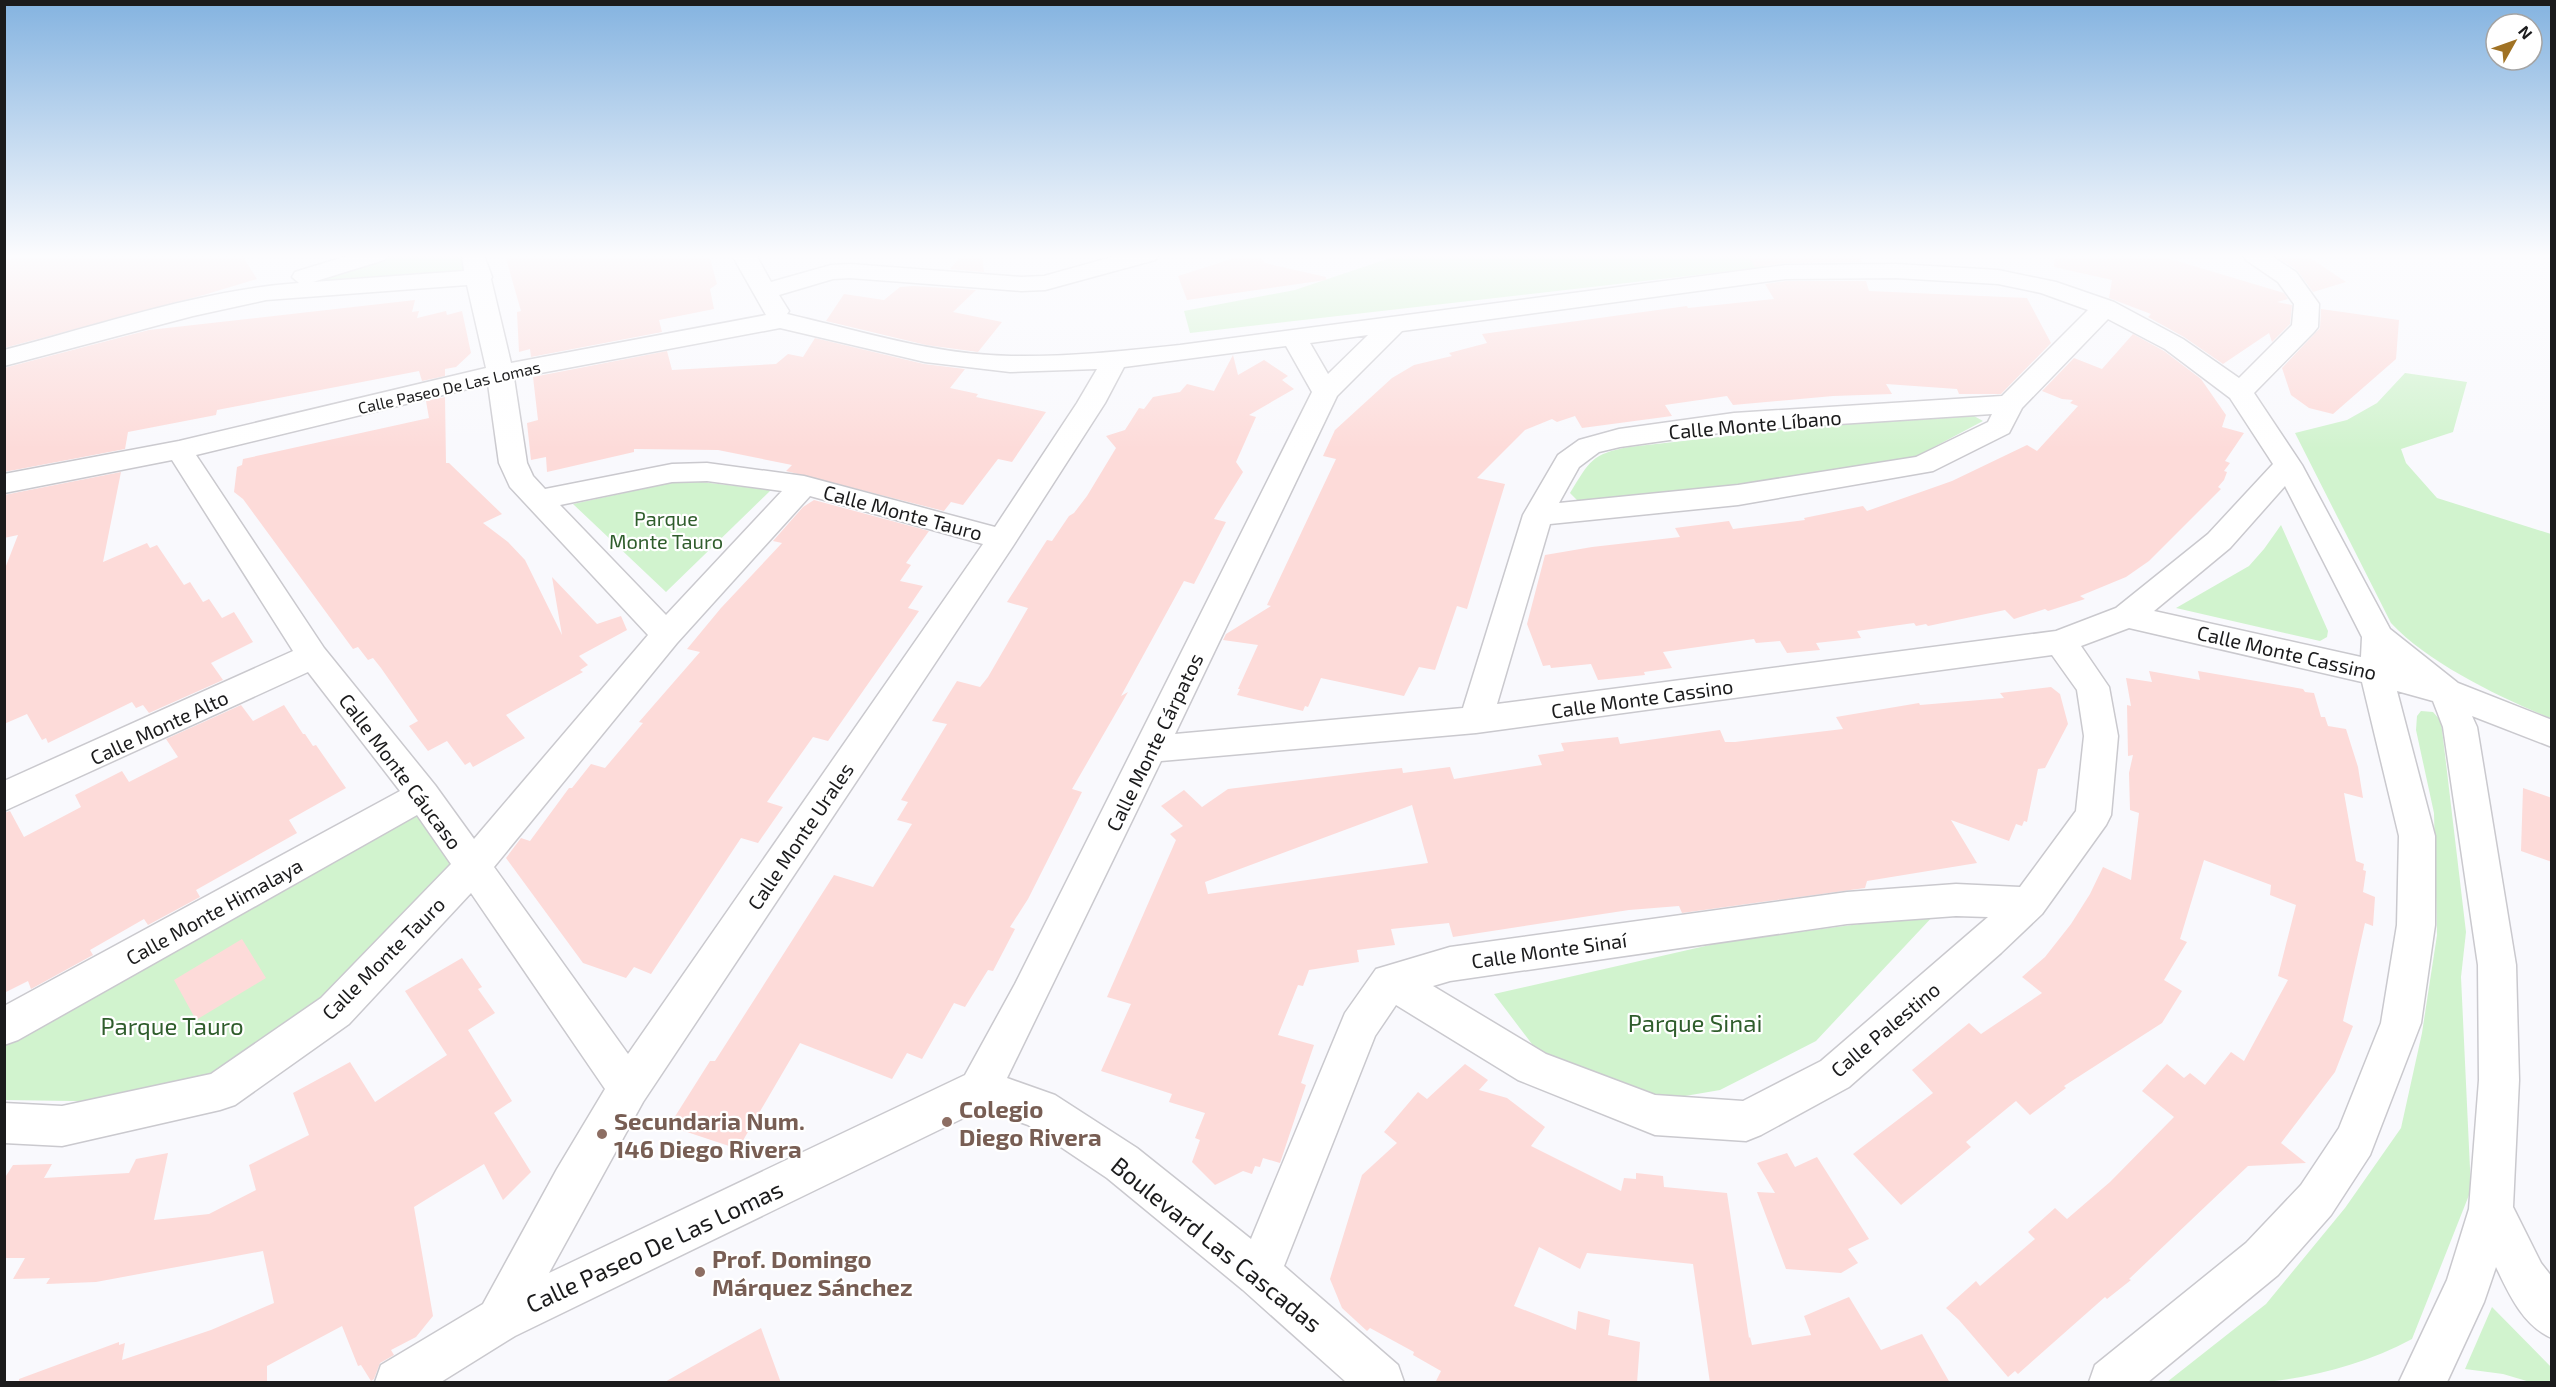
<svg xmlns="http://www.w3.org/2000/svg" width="2556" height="1387" font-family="'Exo 2',sans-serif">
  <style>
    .green { fill: #d1f3ce }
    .building { fill: #fddbd9; fill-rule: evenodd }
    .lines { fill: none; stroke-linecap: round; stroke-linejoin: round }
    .minor-casing { stroke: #cac9ce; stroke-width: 3 }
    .minor { fill: #fff; fill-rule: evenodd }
    .education-dot { fill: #8d6e63; stroke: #fff; stroke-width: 2 }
    .labels { text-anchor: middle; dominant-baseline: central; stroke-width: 4.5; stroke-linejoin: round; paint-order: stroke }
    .far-street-label { font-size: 16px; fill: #1b1b1c; stroke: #fff }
    .street-label { font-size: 20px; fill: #1b1b1c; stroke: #fff }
    .park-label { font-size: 20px; fill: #2f5d2c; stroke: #fff }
    .near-park-label { font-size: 24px; fill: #2f5d2c; stroke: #fff }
    .near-education-label { font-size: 24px; font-weight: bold; fill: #785e54; stroke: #fff; text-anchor: start }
    .near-street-label { font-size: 24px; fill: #1b1b1c; stroke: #fff }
  </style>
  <rect width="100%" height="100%" fill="#f9f9fd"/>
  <path class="green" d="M393,255H461L467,274L301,285Z
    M1399,255H1759L1766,267L1190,333L1184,311L1295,290Z
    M2405,373L2467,382L2453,432L2401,449L2406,463L2437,498L2551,534L2552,714L2550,718C2499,697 2428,663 2391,623L2295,433L2347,420L2377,403Z
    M1974,416L1983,421L1917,456L1734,488L1590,503L1577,500L1570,493C1590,461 1591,454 1629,447L1828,425Z
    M684,480L771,490L666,592L573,504Z
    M2281,525L2328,631L2327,637L2320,641L2176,608L2249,566L2264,549Z
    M2421,711L2433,712L2441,721L2466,932L2461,977L2471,1190L2412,1339C2367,1363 2316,1377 2265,1382C2234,1386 2199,1382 2167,1382L2266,1304L2345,1208L2401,1128L2422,1033L2437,935L2434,813L2416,730L2417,716Z
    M423,812L459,865L388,957L196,1092L139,1102L5,1100V1037L200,929Z
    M1935,914L1816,1041L1720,1090L1656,1101L1544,1060L1494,994L1723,942Z
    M2492,1307L2551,1367V1382H2530L2503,1374L2465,1369Z"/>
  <path class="building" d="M83,255H242L257,279L207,294L4,348V259Z
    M505,255H709L717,284L710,289L714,309L659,320L662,332L531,357L530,349L519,352L517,312L521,311Z
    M962,255H982L984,272L950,269Z
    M1244,255L1262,259L1265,263L1326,277V280L1187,300L1178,276Z
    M1748,255H1861L1862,262L1786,263L1755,267Z
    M2055,255H2157L2284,293L2288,299L2277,302L2292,305L2290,324L2272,342L2269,333L2223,364L2184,337L2148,317L2151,314L2109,298L2112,280L2054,267Z
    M2274,255H2306L2346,282L2313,292L2297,270Z
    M1786,281H1866L1869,291L2027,298L2051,343L2001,394H1959L1957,389L1886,384L1892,394L1833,396L1733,405L1727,396L1665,405L1672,416L1582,428L1575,416L1557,422L1552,419L1525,430L1477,478L1505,484L1467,609L1457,606L1435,670L1419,667L1404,696L1321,678L1308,707L1305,706L1303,711L1237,695L1240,689H1238L1258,645L1223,640L1226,634L1271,606L1267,605L1336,459L1323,456L1335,430L1392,378L1414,365L1452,356L1449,353L1487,343L1482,334L1687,306L1688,308L1774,299L1765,284Z
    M913,286L976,290L953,312L1002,322L978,352L926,345L826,321L844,294L884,300L900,287Z
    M415,300L412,312L419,311L417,318L446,311L447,315L462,311L471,353L456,367L445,369V376L422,381L419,371L217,410L216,415L128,432L125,449L4,472V368L149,330Z
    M2321,309L2399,320L2396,359L2333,414L2309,408L2291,395L2282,368L2320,328Z
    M2133,334L2164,351L2201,379L2226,415L2222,427L2244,433L2225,461L2230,463L2224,471L2227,472L2224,480L2218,487L2221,489L2149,561L2126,577L2080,596L2085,599L2048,611L2045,609L2014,619L2005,610L1928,626L1926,624L1916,626L1914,623L1857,631L1861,638L1816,643L1820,650L1787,653L1780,641L1756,643L1754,639L1663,652L1672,668L1644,672L1645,675L1598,680L1591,664L1551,668L1550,665L1543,666L1527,624L1545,555L1592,547L1680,537L1675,528L1729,521L1733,529L1805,520L1804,518L1863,506L1867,511L1952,481L2027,445L2037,451L2078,406L2070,403L2073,400L2062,399L2042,391L2074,358L2102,369Z
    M815,338L924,364L965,369L950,388L978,394L976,397L1046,412L1012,462L998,459L963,505L951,502L944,511L786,471L792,465L718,450L634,449V452L547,472L546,457L531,460L527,423L538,420L533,377L667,351L672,370L776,364L788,354L803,357Z
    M1233,355L1238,375L1264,360L1288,376L1282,380L1294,389L1249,415L1256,417L1236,462L1243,472L1214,519L1226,522L1194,584L1184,581L1121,696L1128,692L1072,789L1082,792L1028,899L1010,927L1015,929L993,971L988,970L965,1007L954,1003L922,1059L907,1053L892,1079L800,1043L738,1149L669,1126L710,1061H715L834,875L873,887L912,824L897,820L908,802L901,800L947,724L932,721L957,681L980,687L988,677L1028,608L1007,602L1047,540L1052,541L1069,516L1074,513L1087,496L1116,448L1106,436L1125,430L1139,408L1144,409L1153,397L1180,392L1187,384L1214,391Z
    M445,397L446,463H449L502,514L483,523L508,542L525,560L562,635L552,577L597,624L621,616L627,630L579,656L588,665L580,670L583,672L506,715L525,738L473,767L470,762L465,765L447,741L428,751L409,726L418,721L381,668L373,658L368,660L358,647L353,649L243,499L234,492L237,467L242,465L243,459L429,418L426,401Z
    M121,472L103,562L147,543L150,548L157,545L184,585L190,582L203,602L209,599L222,618L234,612L253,642L211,663L223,680L149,713L143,705L136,708L132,702L48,743L46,738L42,740L27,714L4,724V571L18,535L4,538V495Z
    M814,500L929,531L906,563L911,565L900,581L923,586L908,608L919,611L828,741L813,737L767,802L783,807L758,843L741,838L651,974L634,967L626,978L583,963L506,858L521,838L530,841L569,788H572L591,764L605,768L643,723L639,722L700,652L687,649L721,608L782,543L773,541L803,507Z
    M2149,671L2200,680L2198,671L2303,689L2305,692L2314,693L2321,717H2325L2328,726L2346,729L2358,767L2363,798L2344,793L2356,861L2364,864L2363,870L2366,871L2363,892L2375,897L2373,926L2365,923L2343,1021L2353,1026L2335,1072L2281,1143L2306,1163L2248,1166L2129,1279L2131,1280L2107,1299L2105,1297L2018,1374L2015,1371L2008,1377L1959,1320L1946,1308L1976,1281L1980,1286L2035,1239L2028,1232L2055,1208L2067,1219L2110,1182L2174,1117L2142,1091L2167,1064L2184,1078L2190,1073L2205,1085L2231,1052L2244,1061L2288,980L2278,976L2296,905L2270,895L2271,885L2204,860L2180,939L2187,942L2164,980L2182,991L2162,1023L2064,1086L2066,1088L2030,1115L2016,1101L1966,1142L1971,1147L1901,1205L1853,1154L1933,1093L1912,1070L1969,1023L1981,1034L2042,993L2022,977L2045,957L2071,924L2090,894L2103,867L2131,880L2139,813L2130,810L2129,773L2133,755L2128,756L2127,705L2131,706L2126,678L2152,682Z
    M2051,687L2060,694L2068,724L2045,768L2038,769L2027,822L2024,821L2022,826L2016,824L2009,841L1951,820L1977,863L1867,881L1865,888L1682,913L1679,906L1629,910L1453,937L1449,923L1391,929L1395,945L1357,950L1359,962L1309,970L1303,986L1298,985L1278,1035L1314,1045L1301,1083L1306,1085L1280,1163L1263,1158L1260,1167L1255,1166L1252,1174L1243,1171L1215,1185L1192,1162L1200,1140L1195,1138L1205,1113L1169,1102L1172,1094L1101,1071L1131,1004L1107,997L1176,840L1170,834L1183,826L1161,806L1184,790L1202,807L1228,789L1375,771L1402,768L1403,773L1450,767L1454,779L1542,765L1538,755L1564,751L1561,743L1618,737L1620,744L1720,730L1725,742H1735L1843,729L1836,717L1919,703L1920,705L2004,698L2000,693ZM1412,805L1428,863L1208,894L1205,882Z
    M241,705L253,721L284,705L303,734H305L313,746L316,745L346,788L289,820L297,833L196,890L200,897L148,925L144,919L90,950L93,955L31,989L28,981L4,993V813L10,811L24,837L81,807L75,795L122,771L129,782L178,757L166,739Z
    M2523,788L2552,798V862L2521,851Z
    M242,939L266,978L196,1020L174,980Z
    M462,958L482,987L478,989L495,1013L468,1030L512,1101L494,1113L531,1172L503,1200L484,1164L414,1207L433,1316L416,1337L391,1350L394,1355L380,1363L374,1379L371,1381L361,1365L358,1366L342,1326L267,1366V1383H19V1379L119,1342V1345L125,1343L122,1360L211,1330L274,1303L263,1251L96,1282L46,1284L50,1278L13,1279L25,1258H4V1179L13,1165L52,1164L44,1178L129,1173L136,1159L168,1153L154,1220L209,1214L256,1190L249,1165L309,1135L293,1093L350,1062L375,1102L447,1055L405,991Z
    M1465,1064L1488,1080L1479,1090L1507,1098L1545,1127L1531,1146L1621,1191L1624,1178L1636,1179V1173L1663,1176L1664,1187L1727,1193L1749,1338L1750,1337L1752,1345L1811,1335L1804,1316L1849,1297L1881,1350L1922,1334L1950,1383H1710L1693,1264L1587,1253L1580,1269L1539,1247L1514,1306L1576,1330L1578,1311L1610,1320L1608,1335L1640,1342L1637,1383H1435L1441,1371L1413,1355L1414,1352L1370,1328L1367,1331L1342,1308L1330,1279L1362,1175L1397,1143L1384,1132L1418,1092L1427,1099Z
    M1787,1153L1795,1167L1817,1157L1869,1239L1848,1249L1858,1263L1841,1273L1786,1269L1757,1192L1775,1193L1757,1163Z
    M761,1328L781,1383H663L732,1344Z"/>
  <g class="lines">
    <defs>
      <path id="minor" d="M350,255H388L384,260L313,282L464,271L462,255H484L492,277L491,279L511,363L766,315L732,255H756L771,282L831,265L850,264L1021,277L1044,276L1119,255H1159L1155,260L1045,290L1021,291L850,278L833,279L779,295L789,311L787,314C860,331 935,355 1011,356C1067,357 1124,351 1180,345L1786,265L1896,264L1998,270L2056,282L2114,302L2183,339L2239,378L2292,325L2294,304L2278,282L2246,260L2242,255H2270L2296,272L2319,304L2318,327L2314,332L2254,393L2302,465L2390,629L2458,683L2552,720V747L2472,716L2477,727L2516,965L2519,1080L2513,1207L2541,1263L2552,1277V1338C2523,1326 2509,1294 2496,1267L2484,1302L2447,1382H2399L2447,1280L2469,1209L2479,1080L2478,965L2443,727L2433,701L2397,691L2435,836V925L2421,1023L2370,1155L2331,1215L2278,1275L2148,1382H2089L2095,1365L2246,1243L2301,1185L2339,1128L2381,1023L2397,925L2399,836L2362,682L2129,628L2081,646L2109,687L2118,736L2111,815L2106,825L2042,914L2001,953L1849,1087L1761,1135L1746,1141L1655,1135L1518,1080L1396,1005L1375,1036L1284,1266L1398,1365L1404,1382H1346L1243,1290L1107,1178L1028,1125L982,1109L515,1336L441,1382H375L381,1365L483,1304L557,1169L605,1089L471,893L349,1024L235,1105L220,1110L62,1146L4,1143V1103L62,1106L211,1074L321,998L451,864L417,815L18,1040L4,1045V1006L400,791L308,672L4,811V781L293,651L172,460L4,493V474L179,441L486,368L467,285L266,300L193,316L4,366V350C100,325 201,290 299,283L292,277L295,272ZM1896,278L1998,284L2041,293L2088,310L2002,396L1734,413L1619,429L1579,440L1558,455L1523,515L1463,708L1175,734L1337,396L1402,331L1786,279ZM2108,319L2165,349L2230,398L2273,464L2208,534L2116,608L2056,631L1497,704L1550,524L1738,505L1933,471L2009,433L2022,408ZM780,328L925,362L1010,372L1097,369L1077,403L995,527L804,476L707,463L672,464L545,489L533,476L527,463L514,378ZM1368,335L1328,374L1310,343ZM1286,346L1312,392L1015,984L965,1075L549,1273L643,1102L1013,546L1105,403L1124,367ZM488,384L499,463L510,487L648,635L474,839L435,785L324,648L196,455ZM1992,414L1988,422L1916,457L1738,485L1559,503L1579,467L1599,452L1620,447L1734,431ZM707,481L782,491L666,615L560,505L672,482ZM2285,486L2362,637L2361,657L2154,611L2230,548ZM810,496L983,544L628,1054L494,867L677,643ZM2052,655L2077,690L2084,736L2076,811L2020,887L1956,884L1847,892L1450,947L1376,969L1345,1013L1251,1239L1137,1148L1055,1095L1007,1078L1161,761L1476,733ZM1956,916L1988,917L1821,1061L1743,1101L1655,1095L1546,1054L1433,986L1450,981L1847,924Z"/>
    </defs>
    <use href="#minor" class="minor-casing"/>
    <use href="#minor" class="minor"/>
  </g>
  <linearGradient id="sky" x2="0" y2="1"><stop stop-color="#84b3e0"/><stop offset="0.57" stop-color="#fcfcfe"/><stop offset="1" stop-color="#fcfcfe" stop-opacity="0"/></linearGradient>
  <rect width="2556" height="449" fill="url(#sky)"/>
  <g class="education-dot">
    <circle cx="947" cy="1122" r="6"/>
    <circle cx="602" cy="1134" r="6"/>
    <circle cx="700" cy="1272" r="6"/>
  </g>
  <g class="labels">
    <g class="far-street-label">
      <text transform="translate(449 387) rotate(-13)">Calle Paseo De Las Lomas</text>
    </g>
    <g class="street-label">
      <text transform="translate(1755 424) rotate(-5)">Calle Monte Líbano</text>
      <text transform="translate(903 512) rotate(15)">Calle Monte Tauro</text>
      <text transform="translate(2287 652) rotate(13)">Calle Monte Cassino</text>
      <text transform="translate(1642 698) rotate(-8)">Calle Monte Cassino</text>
      <text transform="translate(159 727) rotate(-25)">Calle Monte Alto</text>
      <text transform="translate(1154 742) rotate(-64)">Calle Monte Cárpatos</text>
      <text transform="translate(401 771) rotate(53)">Calle Monte Cáucaso</text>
      <text transform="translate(800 836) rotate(-56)">Calle Monte Urales</text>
      <text transform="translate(214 911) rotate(-29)">Calle Monte Himalaya</text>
      <text transform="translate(1549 950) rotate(-8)">Calle Monte Sinaí</text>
      <text transform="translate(383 958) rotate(-45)">Calle Monte Tauro</text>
      <text transform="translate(1885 1029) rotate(-40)">Calle Palestino</text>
    </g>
    <g class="park-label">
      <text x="666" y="518">Parque<tspan x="666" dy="23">Monte Tauro</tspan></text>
    </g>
    <g class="near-park-label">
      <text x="1695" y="1022">Parque Sinai</text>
      <text x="172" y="1025">Parque Tauro</text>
    </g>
    <g class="near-education-label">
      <text x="959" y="1108">Colegio<tspan x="959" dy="28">Diego Rivera</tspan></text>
      <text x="614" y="1120">Secundaria Num.<tspan x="614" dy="28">146 Diego Rivera</tspan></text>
      <text x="712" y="1258">Prof. Domingo<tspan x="712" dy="28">Márquez Sánchez</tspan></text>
    </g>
    <g class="near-street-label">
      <text transform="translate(1217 1244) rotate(39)">Boulevard Las Cascadas</text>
      <text transform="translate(654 1246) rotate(-25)">Calle Paseo De Las Lomas</text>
    </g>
  </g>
  <rect width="2556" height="1387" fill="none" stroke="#1b1b1c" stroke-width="12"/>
  <g transform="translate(2514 42) rotate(50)"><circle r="28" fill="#ffffff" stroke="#a4a4a4" stroke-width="1.5"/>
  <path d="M0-4.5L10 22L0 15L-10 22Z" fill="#a07224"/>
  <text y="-9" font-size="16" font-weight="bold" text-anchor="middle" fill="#1b1b1c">N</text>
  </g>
</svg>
